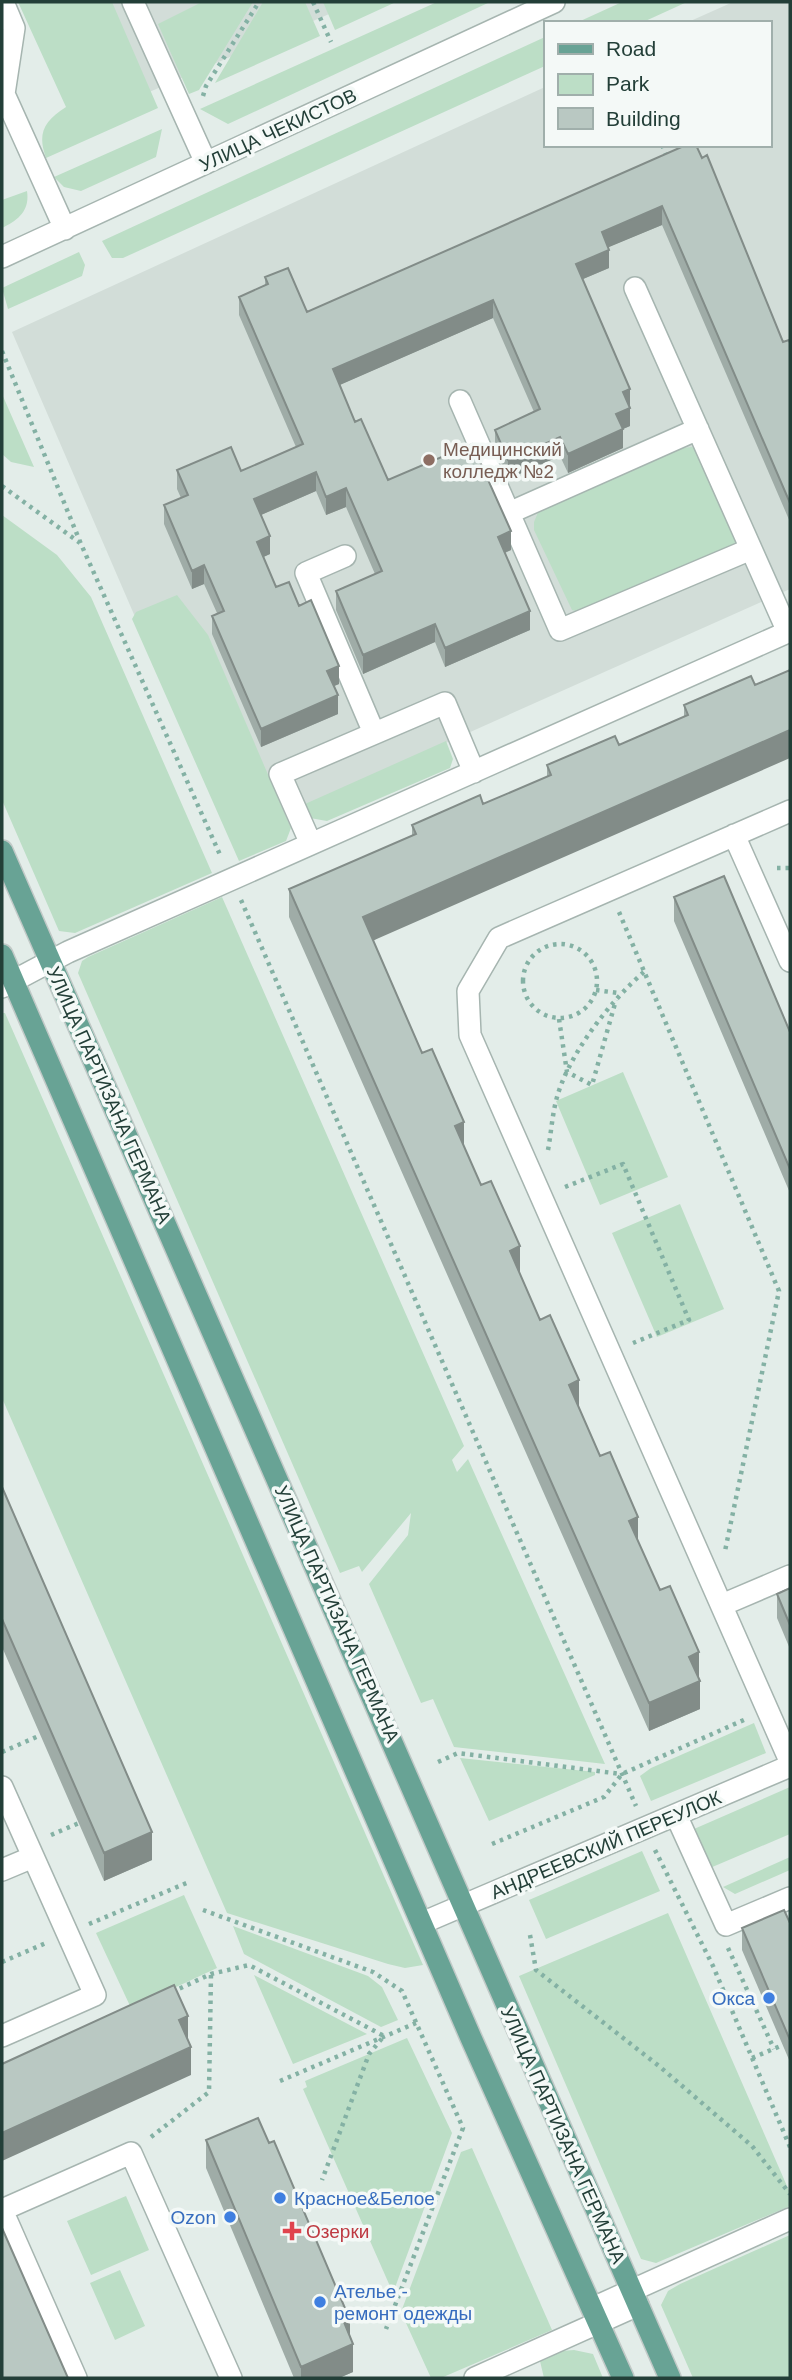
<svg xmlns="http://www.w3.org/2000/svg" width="792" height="2380" font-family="Helvetica,sans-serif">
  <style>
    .built { fill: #d2ddd8 }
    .green { fill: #bcdec6 }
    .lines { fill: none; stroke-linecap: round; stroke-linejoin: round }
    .minor-casing { stroke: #a6b5b0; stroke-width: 24 }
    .major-casing { stroke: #c1c9c7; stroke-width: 24 }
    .path { stroke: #84b1a4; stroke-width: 4.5; stroke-dasharray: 3.5 5; stroke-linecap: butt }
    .minor { stroke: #fff; stroke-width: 21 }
    .major { stroke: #68a395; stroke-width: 21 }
    .wall { fill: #9faca7 }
    .shaded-wall { fill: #828c88 }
    .building { fill: #b9c8c2; stroke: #828c88; stroke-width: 2 }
    .education-dot { fill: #8d6e63; stroke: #f4f9f7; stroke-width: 2.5 }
    .shop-dot { fill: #3f7fe0; stroke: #f4f9f7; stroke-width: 2.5 }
    .health-dot { fill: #e0444e; stroke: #f4f9f7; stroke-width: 2.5 }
    .labels { text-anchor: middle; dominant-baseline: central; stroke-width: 7; stroke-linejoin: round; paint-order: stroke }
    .street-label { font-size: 19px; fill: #233f38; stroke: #f4f9f7 }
    .education-label { font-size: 19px; fill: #785e54; stroke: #f4f9f7; text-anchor: start }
    .shop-label { font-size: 19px; fill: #366cbe; stroke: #f4f9f7; text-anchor: end }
    .health-label { font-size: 19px; fill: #be3a42; stroke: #f4f9f7; text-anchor: start }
  </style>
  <rect width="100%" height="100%" fill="#e3ede9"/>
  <path class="built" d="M62,2H357L110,109Z
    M733,2H790V589L231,839L12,332L545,87V145H769V23H686Z"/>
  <path class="green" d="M18,2H112L158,108L46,158C37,133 44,121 66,107Z
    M202,2H253L199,90L189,94L158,24Z
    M263,2H305L320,36L215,83Z
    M323,2H396L335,30Z
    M437,2H490L228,124L200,109Z
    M622,2H687L641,23H576Z
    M545,37V66L123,258H112L102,241Z
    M162,129L156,157L81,191L64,187L54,177Z
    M27,191C30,211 18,220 2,228V200Z
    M79,252L85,265L82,276L8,309L2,288Z
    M2,394L34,467L11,462L2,454Z
    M692,447L698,451L736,539L734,546L579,612L572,610L534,530V522L539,510L675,449Z
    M2,515L57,555L91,597L212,873L75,933L59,931L2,800Z
    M177,595L208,635L291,828L286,841L239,861L132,619L136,612Z
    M446,741L453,759L450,768L327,821L310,818L305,804Z
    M222,897L464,1446L452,1460L457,1472L468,1459L605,1764L454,1747L433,1699L421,1703L369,1584L408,1535L411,1513L362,1572L359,1566L340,1573L78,973L82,961L88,957Z
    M2,1013H5L423,1965L405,1968L388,1964L227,1913L2,1398Z
    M623,1072L668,1177L600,1205L556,1101Z
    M680,1204L724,1309L657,1337L612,1233Z
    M754,1723L766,1753L651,1801L640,1776L651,1768Z
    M460,1758L595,1772V1775L489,1821Z
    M790,1787V1834L710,1868L694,1829Z
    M642,1851L660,1891L546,1939L529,1900Z
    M790,1857V1870L735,1894L723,1887Z
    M184,1895L217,1968L131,2008L96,1933Z
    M668,1913L790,2193V2206L656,2263L641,2259L519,1976Z
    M233,1926L368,1976L382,1987L398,2020L381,2027L244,1954Z
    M254,1975L367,2034L293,2064Z
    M407,2038L452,2133L393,2293L303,2089L307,2087L305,2081Z
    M472,2148L552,2330L441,2378H431L401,2312L461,2152Z
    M126,2196L149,2250L91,2275L67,2221Z
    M790,2235V2378H693L661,2305L668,2291L680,2284Z
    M120,2270L145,2326L115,2340L90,2283Z
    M574,2350L593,2354L603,2378H544L540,2361L562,2351Z"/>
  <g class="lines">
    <defs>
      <path id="minor" d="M3,2L14,28L4,94L65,229
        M133,2L206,163
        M2,257L554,2
        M635,288L788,632
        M460,401L560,630L751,549
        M509,513L698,429
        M345,556L306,573L374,733
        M790,811L499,938L468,991L470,1035L790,1761
        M734,835L790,961
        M311,844L280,774L445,703L474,772
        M2,987L68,952L790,631
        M722,1605L790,1576
        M2,1787L95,1995L2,2036
        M676,1815L726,1925L790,1898
        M2,1870L33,1857
        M422,1923L790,1766
        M593,2308L790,2219
        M76,2378L2,2210L131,2153L231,2378
        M475,2378L638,2305"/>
      <path id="major" d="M2,851L670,2378
        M2,955L471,2038L623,2378"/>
    </defs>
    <use href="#minor" class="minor-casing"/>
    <use href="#major" class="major-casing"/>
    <path class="path" d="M313,2L331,42
      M203,96L206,86L259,2
      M662,145L667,157
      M2,351L81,544L221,857
      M2,486L80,543
      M777,868H790
      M241,900L636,1806
      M619,912L779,1291L725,1551
      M523 981a37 37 0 1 1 74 0a37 37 0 1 1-74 0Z
      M596,990L618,993
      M559,1019L567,1072L592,1085L616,1000
      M548,1150C551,1134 552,1117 556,1101C567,1056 610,1001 645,971
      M565,1187L623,1164L689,1320L633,1343
      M2,1752L41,1735
      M438,1762L458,1753L621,1774
      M51,1835L79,1823
      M492,1844L604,1797L622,1774L746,1719
      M655,1850L713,1966L790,2147
      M203,1910L373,1972L402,1991L463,2128L386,2329
      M89,1924L189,1882
      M530,1935L536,1970L659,2066L752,2146L790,2194
      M728,1948L774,2049
      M2,1962L46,1943
      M172,1992L211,1974L249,1965L384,2036L369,2054L322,2180
      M752,2058L790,2042
      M280,2081L416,2023
      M151,2137L209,2092L211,1974"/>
    <use href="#minor" class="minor"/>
    <use href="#major" class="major"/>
  </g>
  <path class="wall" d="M686,145L783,342L790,343V522L662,225L608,247L609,268L583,279L630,389V426L623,429V448L568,473L560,456L508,479L495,449V430L534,412L493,318L339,385L355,422L388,480L511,550L505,553L530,630L445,667L435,642L363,674L336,610V591L375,574L346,507L326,515L316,491L261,515L270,554L263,557L276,587L299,606L339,684L334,686L338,714L261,747L212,634V616L217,613L204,584L192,589L164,524V505L181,498L177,489V470L241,471L296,447L239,315V297L265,285V277L307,312Z
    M751,676L373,941L699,1679L700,1709L649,1731L289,917V889L412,836V825L483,804L547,777V765L619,745L684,717V705Z
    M674,897L790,1032V1193L674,921Z
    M2,1487L152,1860L104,1881L2,1647Z
    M790,1588V1649L777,1618V1594Z
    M790,1923V2062L742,1950V1928Z
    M206,2140L350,2338L353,2372L339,2378H294L206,2168Z"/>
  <path class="shaded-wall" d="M662,206V225L602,250V232Z
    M609,250V268L576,282V264Z
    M493,300V318L333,388V369Z
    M630,389V407L623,392Z
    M630,408V426L623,429V448L568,473V454L616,414Z
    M560,437V456L508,479V460Z
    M316,472V491L254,518V499Z
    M346,488V507L326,515V497Z
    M511,531V550L498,555V537Z
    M270,536V554L257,560V542Z
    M204,565V584L192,589V571Z
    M530,611V630L445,667V648Z
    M435,624V642L363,674V655Z
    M339,666V684L327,689V671Z
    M338,695V714L261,747V729Z
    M790,730V758L363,945V917Z
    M464,1122V1150L455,1126Z
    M520,1246V1274L510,1251Z
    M579,1380V1408L569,1385Z
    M638,1517V1545L629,1521Z
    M699,1652V1680L689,1657Z
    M700,1681V1709L649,1731V1703Z
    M152,1832V1860L104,1881V1853Z
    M188,2016V2044L179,2020Z
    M191,2047V2075L2,2161V2133Z
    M350,2320V2346L353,2344V2372L339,2378H301V2367L344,2322Z"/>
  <path class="building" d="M686,145H696L702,158L707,155L783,342L789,340L790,343V503L662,206L602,232L609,250L576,264L630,389L623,392L630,408L616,414L623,429L568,454L560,437L508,460L495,430L540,409L493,300L333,369L355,422L361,419L388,480L472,444L511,531L498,537L530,611L445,648L435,624L363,655L336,591L382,571L346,488L326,497L316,472L254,499L270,536L257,542L276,587L289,582L299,606L311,600L339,666L327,671L338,695L261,729L212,616L224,611L204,565L192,571L164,505L188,495L177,470L231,447L241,471L303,444L239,297L268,284L265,277L288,268L307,312Z
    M790,670V730L363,917L422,1053L432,1049L464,1122L455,1126L481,1185L491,1181L520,1246L510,1251L540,1320L550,1315L579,1380L569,1385L600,1456L610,1452L638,1517L629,1521L660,1590L670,1586L699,1652L689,1657L700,1681L649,1703L289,889L416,834L412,825L480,795L483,804L551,775L547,765L615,736L619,745L688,715L684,705L751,676L755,685Z
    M724,876L790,1032V1169L674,897Z
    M2,1487L152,1832L104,1853L2,1619Z
    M790,1588V1625L777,1594Z
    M784,1910L790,1923V2040L742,1928Z
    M174,1985L188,2016L179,2020L191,2047L2,2133V2064Z
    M258,2118L269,2143L274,2141L350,2320L344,2322L353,2344L301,2367L206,2140Z
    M2,2228L68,2378H2Z"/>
  <circle class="education-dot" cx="429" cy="460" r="7"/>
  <g class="shop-dot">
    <circle cx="769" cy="1998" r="7"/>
    <circle cx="280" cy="2198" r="7"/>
    <circle cx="230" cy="2217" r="7"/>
    <circle cx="320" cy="2302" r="7"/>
  </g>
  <path class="health-dot" d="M288.5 2220.5h7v7h7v7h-7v7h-7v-7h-7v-7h7z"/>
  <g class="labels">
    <g class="street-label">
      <text transform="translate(278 130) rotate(-25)">УЛИЦА ЧЕКИСТОВ</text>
      <text transform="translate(109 1095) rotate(66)">УЛИЦА ПАРТИЗАНА ГЕРМАНА</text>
      <text transform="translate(337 1614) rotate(66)">УЛИЦА ПАРТИЗАНА ГЕРМАНА</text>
      <text transform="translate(606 1845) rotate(-23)">АНДРЕЕВСКИЙ ПЕРЕУЛОК</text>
      <text transform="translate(563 2135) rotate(66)">УЛИЦА ПАРТИЗАНА ГЕРМАНА</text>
    </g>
    <g class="education-label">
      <text x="443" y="449">Медицинский<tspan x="443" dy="22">колледж №2</tspan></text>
    </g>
    <g class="shop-label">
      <text x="755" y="1998">Окса</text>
      <text x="294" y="2198" text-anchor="start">Красное&amp;Белое</text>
      <text x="216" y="2217">Ozon</text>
      <text x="334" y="2291" text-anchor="start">Ателье -<tspan x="334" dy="22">ремонт одежды</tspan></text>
    </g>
    <g class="health-label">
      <text x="306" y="2231">Озерки</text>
    </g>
  </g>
  <rect width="792" height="2380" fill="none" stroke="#233f38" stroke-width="7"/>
  <rect x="544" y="21" width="228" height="126" fill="#f4f9f7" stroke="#a0afab" stroke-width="2"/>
  <rect x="558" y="44" width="35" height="10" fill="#68a395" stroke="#a0afab" stroke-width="2"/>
  <text x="606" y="56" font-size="21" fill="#233f38">Road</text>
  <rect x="558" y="74" width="35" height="21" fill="#bcdec6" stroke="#a0afab" stroke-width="2"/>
  <text x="606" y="91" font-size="21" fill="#233f38">Park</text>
  <rect x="558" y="108" width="35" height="21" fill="#b9c8c2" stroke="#a0afab" stroke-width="2"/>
  <text x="606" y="126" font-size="21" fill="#233f38">Building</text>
</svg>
